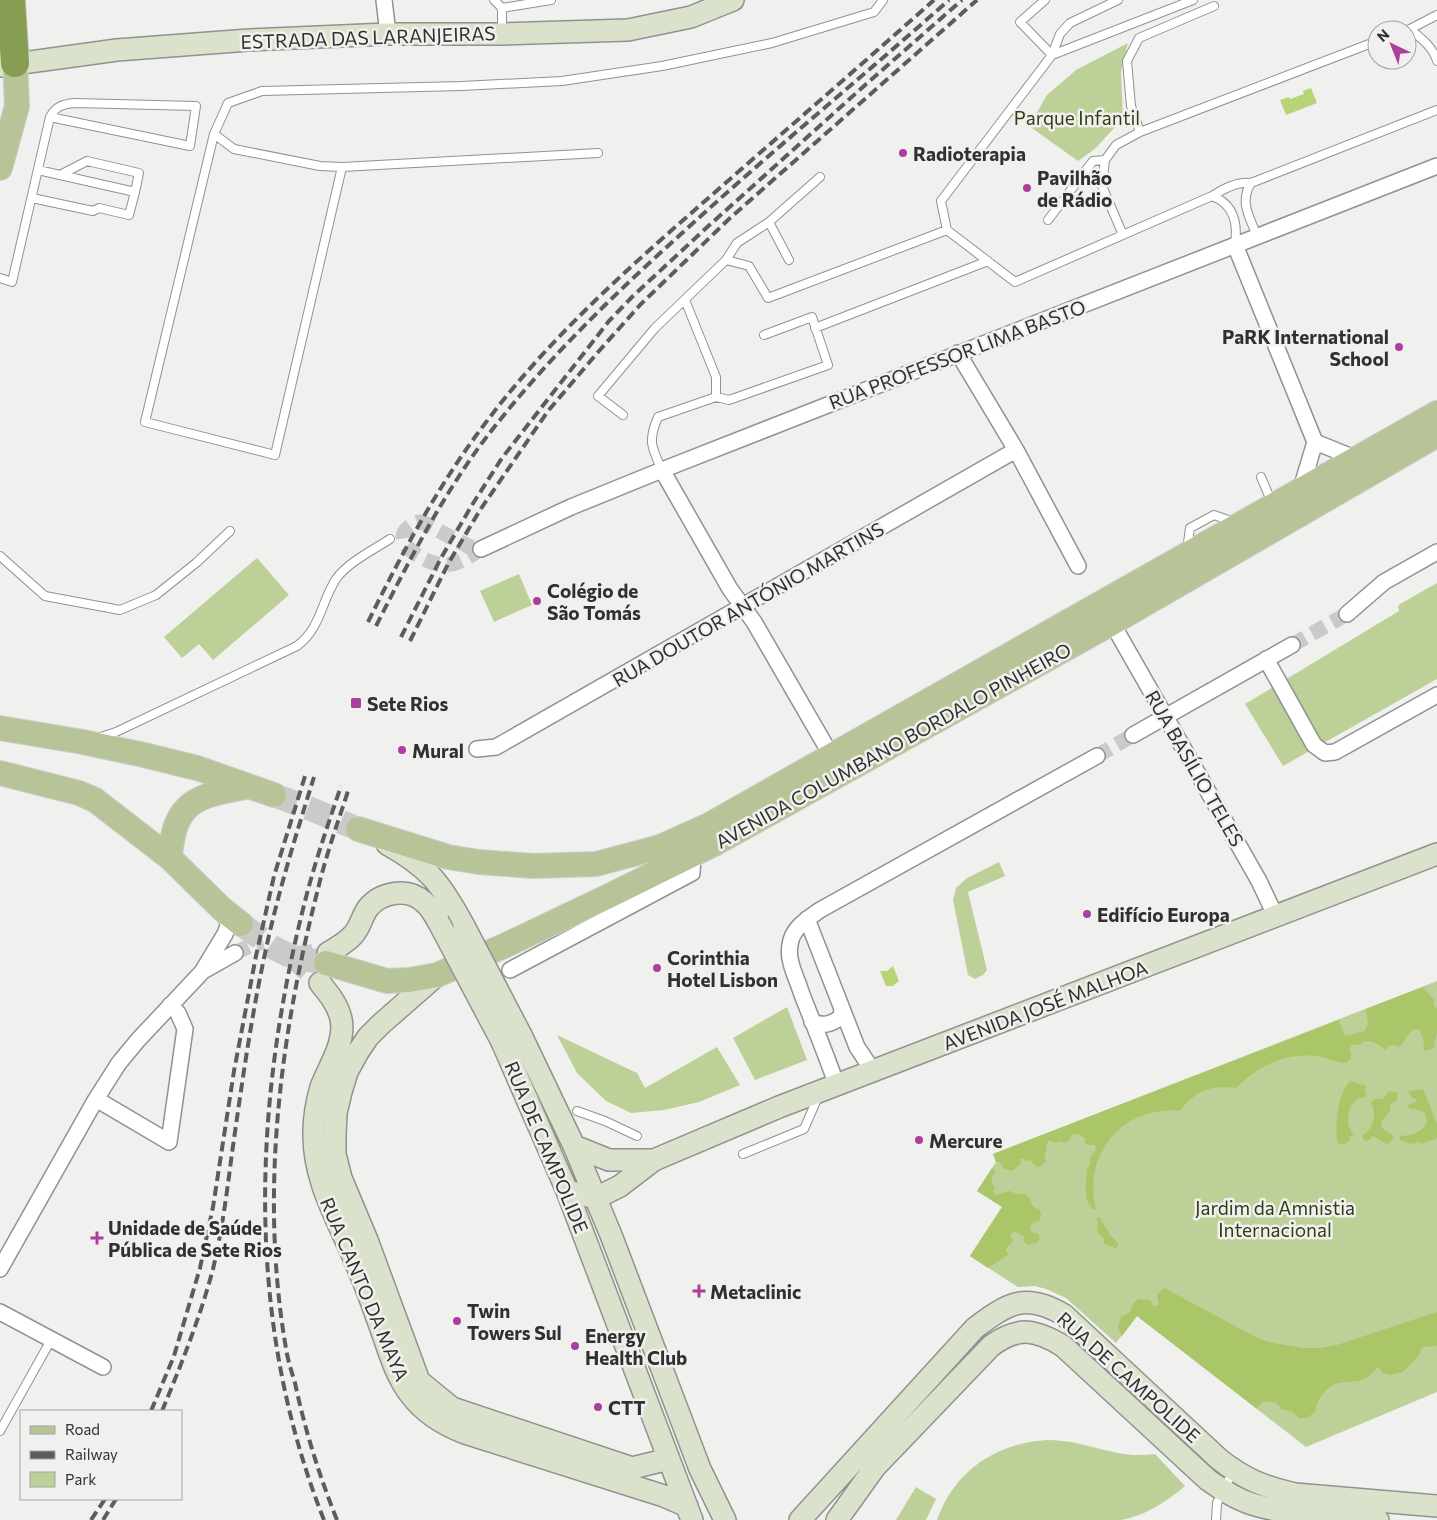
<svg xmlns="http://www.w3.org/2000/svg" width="1437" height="1520" font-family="Commissioner,sans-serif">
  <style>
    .green { fill: #bdd097 }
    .forest { fill: #aac668 }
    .water { fill: #b7d476 }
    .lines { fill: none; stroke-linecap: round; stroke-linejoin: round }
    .street-tunnel { stroke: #cacac8; stroke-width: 15; stroke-dasharray: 15 8; stroke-linecap: butt }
    .secondary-tunnel { stroke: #cacac8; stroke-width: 21; stroke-dasharray: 21 11; stroke-linecap: butt }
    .primary-tunnel { stroke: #cacac8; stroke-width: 24; stroke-dasharray: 24 12; stroke-linecap: butt }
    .lane-casing { stroke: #919290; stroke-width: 10 }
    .street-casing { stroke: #919290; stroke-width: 18 }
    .secondary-casing { stroke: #919290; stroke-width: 24 }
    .primary-casing { stroke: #cdcdcd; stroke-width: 26 }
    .highway-casing { stroke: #cdcdcd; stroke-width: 30 }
    .lane { stroke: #fff; stroke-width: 8 }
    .street { stroke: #fff; stroke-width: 15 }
    .secondary { stroke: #dbe2cb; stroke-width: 21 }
    .primary { stroke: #b6c497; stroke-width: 24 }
    .highway { stroke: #869d52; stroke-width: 28 }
    .rail { stroke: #5c5d5b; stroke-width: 4; stroke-dasharray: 10 5; stroke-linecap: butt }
    .secondary-bridge-casing { stroke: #919290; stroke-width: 24; stroke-linecap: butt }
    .secondary-bridge { stroke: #dbe2cb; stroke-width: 21 }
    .poi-dot { fill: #ac3e9d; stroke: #f0f1ee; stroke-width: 2 }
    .labels { text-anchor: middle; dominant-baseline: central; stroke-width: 5; stroke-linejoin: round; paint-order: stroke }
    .street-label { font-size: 19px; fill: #30302f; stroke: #f0f1ee }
    .park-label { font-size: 19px; fill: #313c15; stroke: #f0f1ee }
    .poi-label { font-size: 19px; font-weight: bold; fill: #30302f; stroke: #f0f1ee; text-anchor: start }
  </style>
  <rect width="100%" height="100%" fill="#f0f1ee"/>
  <path class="green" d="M1128,43L1121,72L1123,118L1096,148L1078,161L1029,126L1047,95L1076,70Z
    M257,558L289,595L213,660L199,644L182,658L164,637Z
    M519,574L532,605L494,622L480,591Z
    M1437,583V679L1283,766L1245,704L1399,611L1398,606L1400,604Z
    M999,862L1005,876L968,892L987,970L983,975L975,979L968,975L953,900L956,888L967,878Z
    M1437,981V1392L1306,1447L1137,1316L1116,1343L1066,1298L1046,1289L1035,1286L1018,1287L970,1256L1002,1207L977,1191L996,1162L993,1154Z
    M787,1007L807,1060L755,1080L733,1038Z
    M557,1035L637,1073L645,1088L717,1047L740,1085L699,1102L664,1110L631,1113L606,1101L577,1073Z
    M1048,1440C1087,1440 1115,1460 1155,1454L1185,1486C1166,1502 1145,1516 1121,1520H937C955,1470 996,1443 1048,1440Z
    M916,1487L936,1499L926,1520H896Z"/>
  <path class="forest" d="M1423,987L1434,1000V1006L1437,1008V1033L1434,1043L1435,1048L1426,1051L1423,1049L1424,1041L1420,1031L1416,1029C1406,1032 1406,1043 1398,1047L1395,1045L1389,1046L1385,1050C1379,1044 1373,1041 1364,1041L1360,1045H1352L1349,1050L1351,1053V1059L1346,1063C1336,1063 1326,1057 1316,1056C1284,1053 1258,1066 1236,1088C1212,1084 1194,1091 1180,1111C1123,1105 1082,1154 1096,1209L1094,1210C1081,1201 1087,1180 1087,1168L1090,1165V1158L1096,1149L1095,1145H1087L1085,1143V1138L1077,1134L1071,1135L1069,1141L1065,1143L1061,1141L1056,1143L1052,1141H1048C1045,1147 1047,1152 1044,1158L1046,1160L1043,1165L1038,1167L1033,1164L1030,1160L1026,1161L1022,1158L1020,1159L1021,1163L1015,1169L1011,1171L1003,1168L1000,1162H996L993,1154L1339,1020L1345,1036L1365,1031L1368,1024L1366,1009Z
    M1350,1081L1367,1086L1365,1090L1367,1097C1365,1097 1362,1097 1360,1098C1346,1104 1345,1126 1354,1135L1350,1136L1349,1141L1344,1145L1337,1143C1336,1123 1336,1097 1350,1081Z
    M1423,1089L1437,1124V1138L1422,1144L1419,1142C1412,1146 1406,1142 1400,1140V1136C1411,1136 1422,1133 1427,1122L1425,1113L1416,1109L1409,1108L1408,1105L1416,1102V1099L1412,1098L1408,1091Z
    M1389,1091L1397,1093V1100L1390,1105V1112C1378,1122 1378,1129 1393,1135V1138L1388,1145L1373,1136L1369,1140L1365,1141L1362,1136C1374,1128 1377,1115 1371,1102L1376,1099H1383Z
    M992,1168L996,1173L992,1176V1182L995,1188L993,1192L996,1195L1010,1191L1016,1194H1025C1032,1198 1030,1208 1039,1209L1041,1214L1040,1221L1034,1222L1030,1227L1031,1232L1038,1234L1040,1238L1038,1242L1028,1245L1024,1241V1236L1014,1231L1010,1234L1013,1242L1007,1247L1006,1251L1009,1254L988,1268L970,1256L1002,1207L977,1191Z
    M1099,1216L1110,1235L1119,1244L1116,1248L1104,1244V1239L1097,1231L1098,1222L1096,1219Z
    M1164,1288L1252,1335L1268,1342L1302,1348H1320L1337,1345L1437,1312V1346L1422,1347L1419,1355L1403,1372L1389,1375L1383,1373L1378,1367C1374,1371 1371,1376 1366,1378C1357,1383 1345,1381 1335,1384C1325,1388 1316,1401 1315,1412L1307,1418H1299L1293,1412L1281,1409C1277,1401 1271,1401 1263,1402L1256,1408L1137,1316L1122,1336L1118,1328L1121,1317L1130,1312L1134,1302L1139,1299L1150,1300L1154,1307L1159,1305L1157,1295Z"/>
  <path class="water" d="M1311,88L1317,103L1286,115L1280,100L1289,97L1290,99L1304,94L1303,91Z
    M893,966L899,981L893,986H886L880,971H887Z"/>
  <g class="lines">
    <path class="street-tunnel" d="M418,522L424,523L468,546L481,549C470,556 459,564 446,565C427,566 379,538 418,522Z
      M1292,645L1347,614
      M1097,756L1133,735
      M235,953L252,945L263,942"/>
    <path class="secondary-tunnel" d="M292,957L320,983
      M292,957L328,953"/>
    <path class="primary-tunnel" d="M274,795L311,809L358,829
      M241,924L274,948L292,957L326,963"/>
    <defs>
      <path id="lane" d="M494,0L502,8L551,0
        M1045,0L1020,22L1052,55
        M1118,0L1070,23L1060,34L1052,55L941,201L947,230L1015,282L1212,196C1223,189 1237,181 1251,183L1437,110
        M502,8V32
        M1410,29L1437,15
        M1407,30L1410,29C1421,38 1433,47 1437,61
        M1052,55L1193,0
        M1140,132L1131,106L1127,61L1139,38L1214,6
        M214,134L234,149L320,166L342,167L598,153
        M342,167L275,455L145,422L214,134L228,103L262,91L461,86L562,81L662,66L772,43L874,12L883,0
        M60,175L87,161L139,173L135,192
        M1251,183C1239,202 1250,218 1257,236
        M1212,196C1234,204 1238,223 1235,245
        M32,198L93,211L99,208L129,215L135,192L38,170
        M1048,220L1093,161L1105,160
        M769,222L789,260
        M1123,235L1102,186L1105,160L1116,145L1140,132L1377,41
        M726,260L737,243L769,222L820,177
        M0,278L12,282L50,117C56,106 63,104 75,103L196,106L190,146L50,117
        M685,300L716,377V397
        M815,328L988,261
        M623,415L598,396L655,328L726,260L749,266L768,298L947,230
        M662,470C651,447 648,440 658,417L716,397L729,400L828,365L812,317L764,335
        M1261,477L1272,503
        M1187,550L1190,528L1214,515L1234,522
        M0,556L45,596L120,610L156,595L196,563L230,531
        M98,738L116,732L297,646C321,628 321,602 336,579C347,563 373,550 390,539
        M577,1111L605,1121L637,1136
        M743,1154L804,1129L818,1097
        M0,1431L51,1340
        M1216,1520L1217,1503L1233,1471"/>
      <path id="street" d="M384,0L388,34
        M1235,245L1315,442L1300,492
        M958,353L1016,450L1078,566
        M1315,442L1357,459
        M662,470L730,589L754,622L831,755
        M481,549L571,507L662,470L1437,166
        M1347,614L1384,582L1437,552
        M1112,623L1259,881L1275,915
        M1266,659L1314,745L1325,753L1335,752L1437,695
        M1133,735L1292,645
        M477,749L496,747L1016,450
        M807,919L857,1047L873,1071
        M205,970L235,953
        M510,970L692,873L693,855
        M812,1022C824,1026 830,1025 841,1017L842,1009
        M837,1086C826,1054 813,1023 801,992C798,982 793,972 791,963C789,956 789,947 791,940C795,926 809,918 820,910L1097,756
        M96,1099L169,1142L185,1029L178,1013L170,1005
        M0,1269L96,1099L119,1063L138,1040L202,972L225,934L228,926L227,917L223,910
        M0,1312L103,1367"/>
      <path id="secondary" d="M0,66L117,50L249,40L388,34H502L628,30L691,17L733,0
        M387,844C430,868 441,884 464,926
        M328,953C336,948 346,943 353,935C360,928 362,916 368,908C381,892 408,887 424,902C430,907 434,914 438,921
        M437,975L381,1024L368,1037L358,1052L347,1072L341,1092L336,1113L335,1135V1154L341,1178L367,1240L419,1381L452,1408L632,1468L669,1459
        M320,983C329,994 338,1005 341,1019C346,1042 329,1066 321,1087C317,1101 314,1117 314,1132C313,1174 332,1210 349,1247C359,1270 369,1294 377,1318C387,1343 393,1372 410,1394C424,1413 444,1425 465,1433L664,1496L687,1506
        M521,1035L574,1146L611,1235L700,1469L725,1520
        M502,1042L567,1191L692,1520
        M574,1146L609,1160H654
        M567,1191L596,1198L620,1186L654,1160L779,1107L1437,854
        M800,1520L975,1328C1008,1303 1026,1292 1064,1315L1219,1459C1244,1479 1264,1487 1295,1494L1437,1506
        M837,1520L875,1467L991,1346C1018,1326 1035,1329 1063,1346L1208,1480C1222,1490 1236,1499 1252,1504C1289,1516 1340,1516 1378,1520"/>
      <path id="primary" d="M0,168L17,106L15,63
        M0,728L83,742L144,755L197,768L274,795
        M0,773L79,793L95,800L170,858L222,909L241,924
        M358,829L448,857L479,862L533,866L596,864L660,847L709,825L1437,413
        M170,858C174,801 196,796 246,787
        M326,963L387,981L409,980L437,975L504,946L611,895L716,843L1112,623L1437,435"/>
      <path id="highway" d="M11,0L15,63"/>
    </defs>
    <use href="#lane" class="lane-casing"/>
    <use href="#street" class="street-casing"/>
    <use href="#secondary" class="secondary-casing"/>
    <use href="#primary" class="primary-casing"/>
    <use href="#highway" class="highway-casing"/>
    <use href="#lane" class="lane"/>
    <use href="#street" class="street"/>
    <use href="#secondary" class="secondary"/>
    <use href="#primary" class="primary"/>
    <use href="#highway" class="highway"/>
    <path class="rail" d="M368,622C403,551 441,480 490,417C554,333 634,263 713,194C787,129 861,65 934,0
      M376,626C408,563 440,500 482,443C540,366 609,299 680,235C768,154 860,79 949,0
      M401,637L441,558L472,505L502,458L609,321L633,296L704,230L864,86L962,0
      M410,641L448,564L480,510L548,411L599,351L640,305L729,219L977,0
      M151,1411L174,1356L200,1268L213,1207L234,1071L256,956L274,876L306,773
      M162,1411C181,1365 200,1318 213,1269C222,1231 227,1192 232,1153C241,1090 250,1025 263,963C276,899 295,838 314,777
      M91,1520L105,1499
      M103,1520L116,1499
      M324,1520C243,1316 253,1095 309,886C318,853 330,819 341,786
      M337,1520C319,1475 305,1430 295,1383C292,1373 289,1364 287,1354C259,1200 279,1040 318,889C326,855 338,822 349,788"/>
    <defs>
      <path id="secondary-bridge" d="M438,921L502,1042
        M464,926L521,1035"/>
    </defs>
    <use href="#secondary-bridge" class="secondary-bridge-casing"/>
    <use href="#secondary-bridge" class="secondary-bridge"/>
  </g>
  <g class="poi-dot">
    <circle cx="903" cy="153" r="5"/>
    <circle cx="1027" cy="188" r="5"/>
    <circle cx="1399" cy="347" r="5"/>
    <circle cx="537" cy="601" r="5"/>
    <rect x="350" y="697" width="12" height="12" rx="2.5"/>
    <circle cx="402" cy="750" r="5"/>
    <circle cx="1087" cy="914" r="5"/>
    <circle cx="657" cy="968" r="5"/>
    <circle cx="919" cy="1140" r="5"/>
    <path d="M94.5 1230.5h5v5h5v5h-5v5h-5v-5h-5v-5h5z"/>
    <path d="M696.5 1283.5h5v5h5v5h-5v5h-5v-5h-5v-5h5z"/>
    <circle cx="457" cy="1321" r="5"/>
    <circle cx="575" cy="1346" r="5"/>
    <circle cx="598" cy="1407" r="5"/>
  </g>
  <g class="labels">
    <g class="street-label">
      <text transform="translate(368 37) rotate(-2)">ESTRADA DAS LARANJEIRAS</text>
      <text transform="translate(957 354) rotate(-21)">RUA PROFESSOR LIMA BASTO</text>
      <text transform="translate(748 604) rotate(-30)">RUA DOUTOR ANTÓNIO MARTINS</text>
      <text transform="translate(893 745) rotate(-29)">AVENIDA COLUMBANO BORDALO PINHEIRO</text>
      <text transform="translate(1195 768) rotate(60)">RUA BASÍLIO TELES</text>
      <text transform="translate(1045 1005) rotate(-21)">AVENIDA JOSÉ MALHOA</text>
      <text transform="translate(547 1147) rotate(67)">RUA DE CAMPOLIDE</text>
      <text transform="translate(365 1289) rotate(67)">RUA CANTO DA MAYA</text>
      <text transform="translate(1129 1377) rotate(42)">RUA DE CAMPOLIDE</text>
    </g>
    <g class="park-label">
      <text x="1077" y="117">Parque Infantil</text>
      <text x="1275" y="1207">Jardim da Amnistia<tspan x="1275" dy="22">Internacional</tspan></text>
    </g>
    <g class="poi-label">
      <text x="913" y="153">Radioterapia</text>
      <text x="1037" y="177">Pavilhão<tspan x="1037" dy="22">de Rádio</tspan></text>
      <text x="1389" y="336" text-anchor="end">PaRK International<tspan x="1389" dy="22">School</tspan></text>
      <text x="547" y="590">Colégio de<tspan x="547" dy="22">São Tomás</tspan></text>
      <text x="367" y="703">Sete Rios</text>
      <text x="412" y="750">Mural</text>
      <text x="1097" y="914">Edifício Europa</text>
      <text x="667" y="957">Corinthia<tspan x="667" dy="22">Hotel Lisbon</tspan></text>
      <text x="929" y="1140">Mercure</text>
      <text x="108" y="1227">Unidade de Saúde<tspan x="108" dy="22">Pública de Sete Rios</tspan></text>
      <text x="710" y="1291">Metaclinic</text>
      <text x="467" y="1310">Twin<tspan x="467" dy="22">Towers Sul</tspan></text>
      <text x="585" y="1335">Energy<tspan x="585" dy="22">Health Club</tspan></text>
      <text x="608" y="1407">CTT</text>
    </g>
  </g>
  <rect x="20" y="1410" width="162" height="90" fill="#f0f1ee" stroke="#a3a4a2"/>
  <rect x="30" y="1426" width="25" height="8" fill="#b6c497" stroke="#a3a4a2"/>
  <text x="65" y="1435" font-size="15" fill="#30302f">Road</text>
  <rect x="30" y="1451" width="25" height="8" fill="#5c5d5b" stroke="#a3a4a2"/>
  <text x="65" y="1460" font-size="15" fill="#30302f">Railway</text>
  <rect x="30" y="1472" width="25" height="15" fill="#bdd097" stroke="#a3a4a2"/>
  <text x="65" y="1485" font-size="15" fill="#30302f">Park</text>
  <g transform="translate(1392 45) rotate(317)"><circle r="24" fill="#f0f1ee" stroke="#a3a4a2"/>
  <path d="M0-4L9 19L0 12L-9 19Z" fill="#ac3e9d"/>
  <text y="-8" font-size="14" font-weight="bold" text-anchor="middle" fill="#30302f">N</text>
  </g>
</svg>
